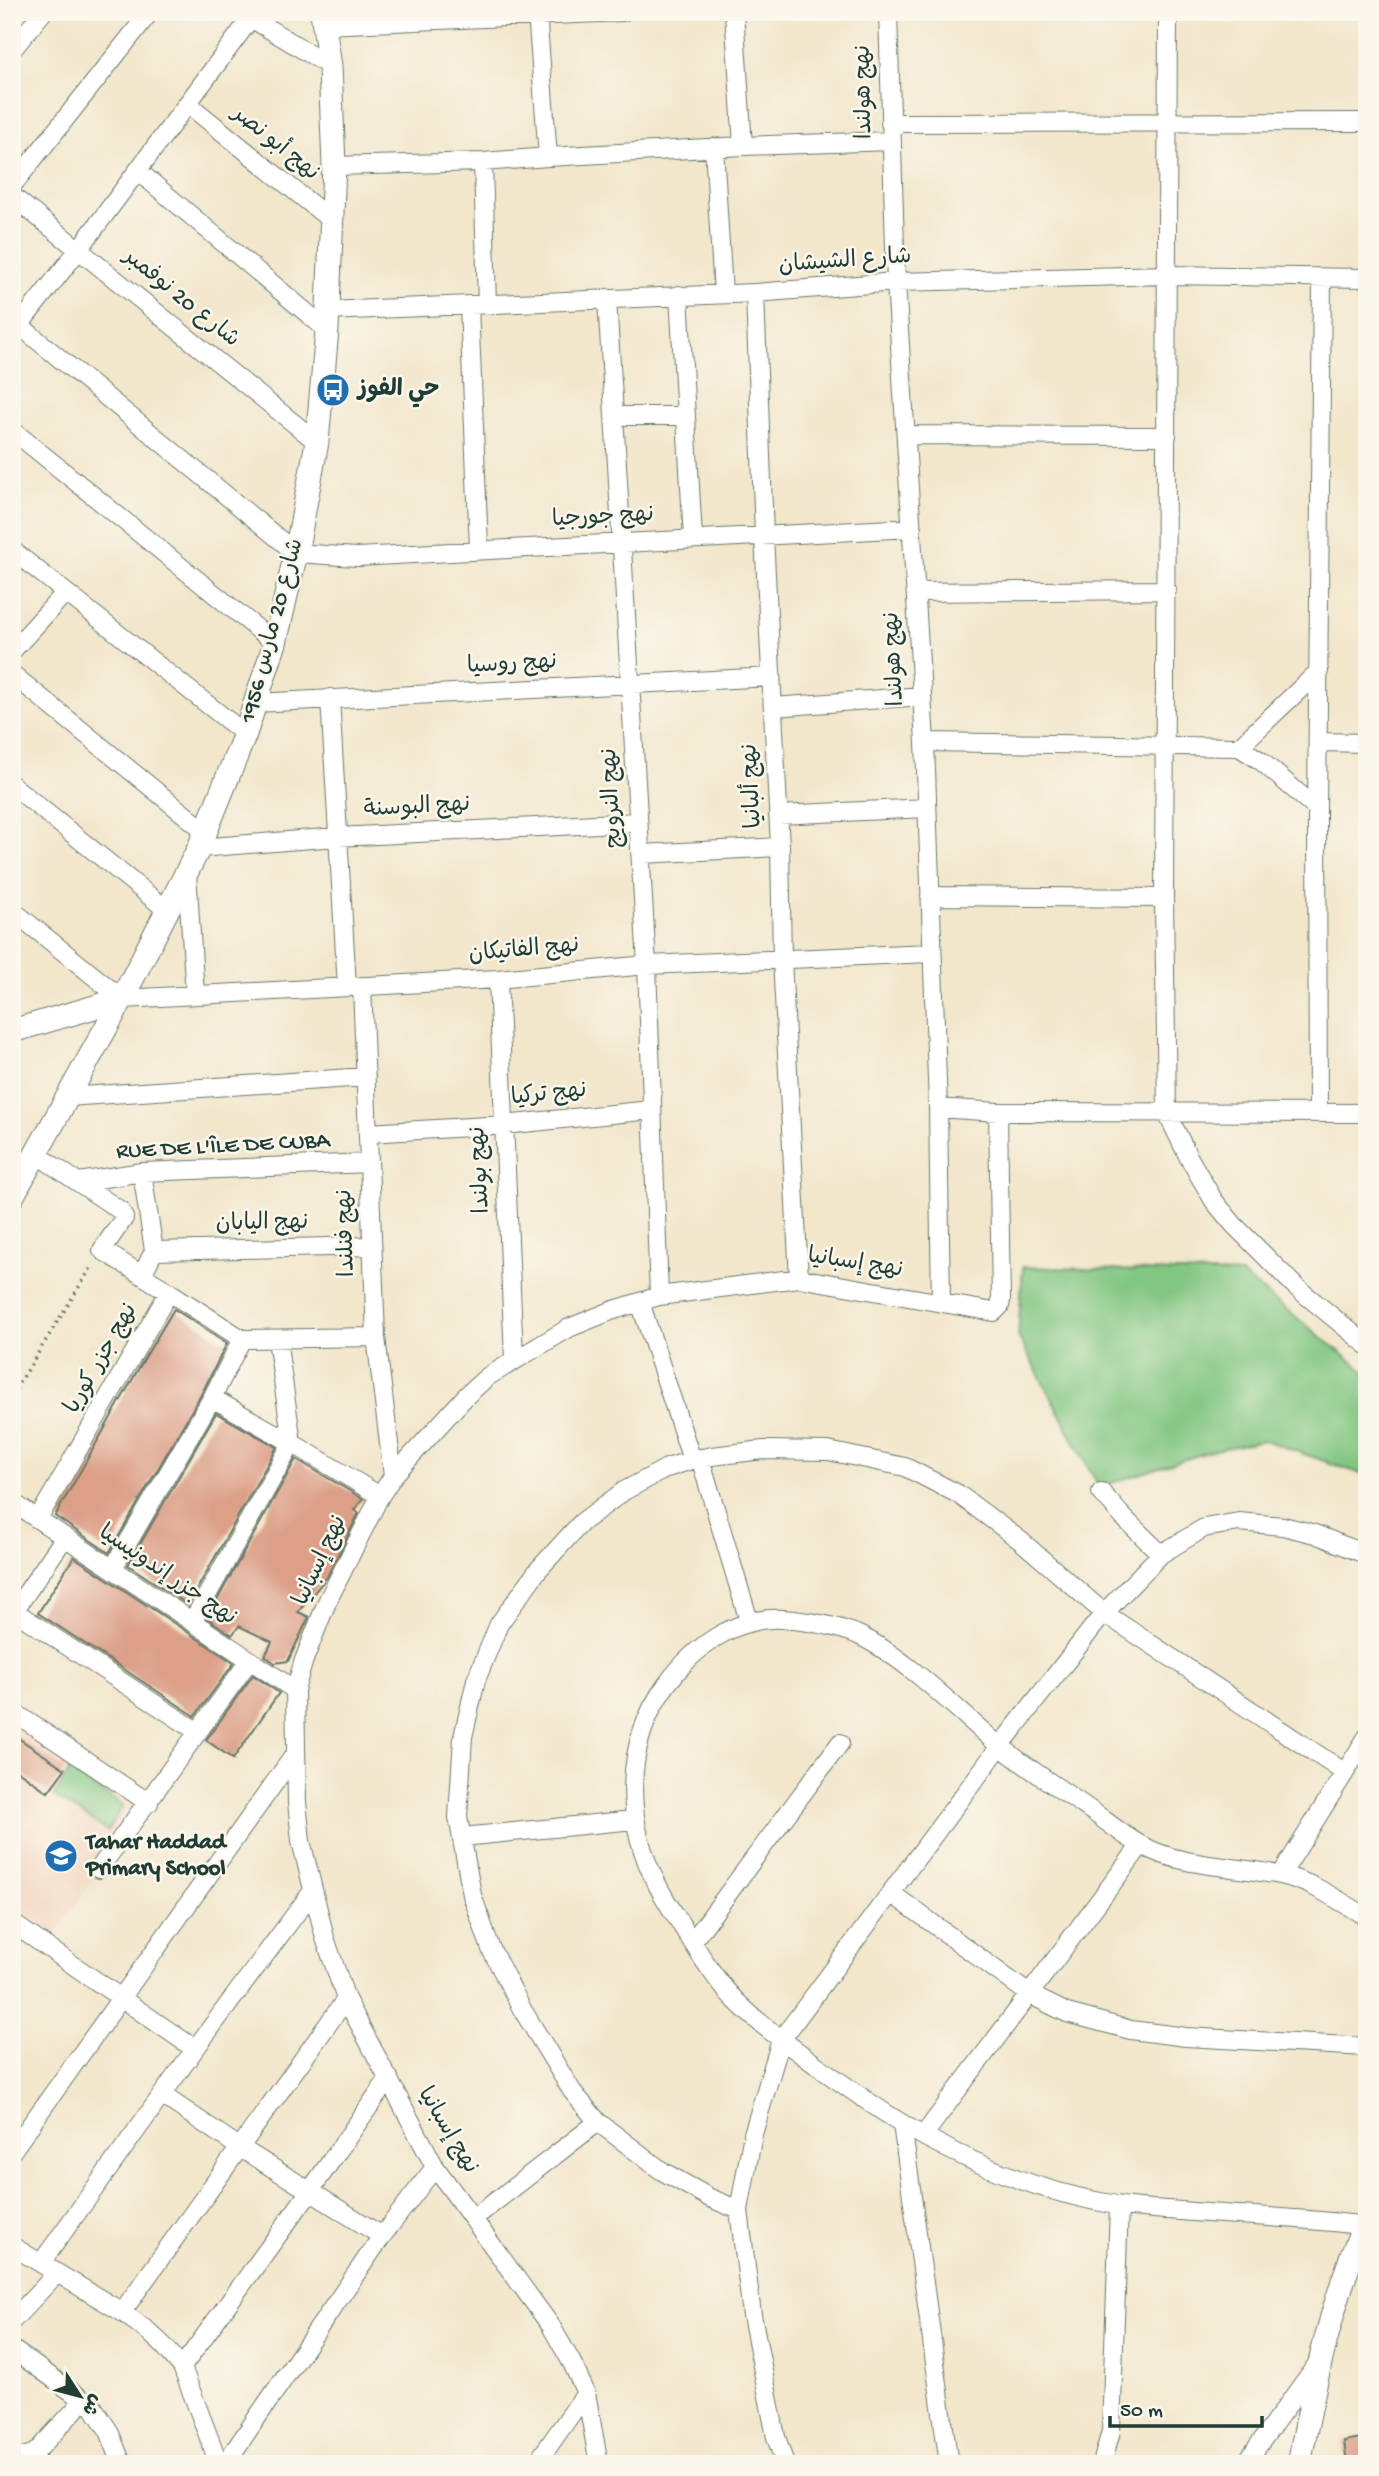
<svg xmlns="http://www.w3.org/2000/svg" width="1379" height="2476" font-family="'Gochi Hand','Playpen Sans Arabic',sans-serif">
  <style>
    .built { fill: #f3d4be }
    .green { fill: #81c681; stroke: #50825a; stroke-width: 2 }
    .building { fill: #dc9f87 }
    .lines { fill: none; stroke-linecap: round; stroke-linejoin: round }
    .minor-casing { stroke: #697869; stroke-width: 20 }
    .tertiary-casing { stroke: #697869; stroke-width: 25 }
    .path { stroke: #697869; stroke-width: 3.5; stroke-dasharray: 2 5; stroke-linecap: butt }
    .minor { stroke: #fff; stroke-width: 18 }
    .tertiary { stroke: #fff; stroke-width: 23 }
    .labels { text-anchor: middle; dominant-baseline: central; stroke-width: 5; stroke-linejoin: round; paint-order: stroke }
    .street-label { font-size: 23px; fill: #1f3d34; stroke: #fbf7ec }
    .poi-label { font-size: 23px; font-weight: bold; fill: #1f3d34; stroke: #fbf7ec; text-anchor: start }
  </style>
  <rect width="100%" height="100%" fill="#fbf7ec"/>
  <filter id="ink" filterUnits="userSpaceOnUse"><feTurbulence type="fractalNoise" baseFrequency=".0143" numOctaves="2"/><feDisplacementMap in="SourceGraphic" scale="14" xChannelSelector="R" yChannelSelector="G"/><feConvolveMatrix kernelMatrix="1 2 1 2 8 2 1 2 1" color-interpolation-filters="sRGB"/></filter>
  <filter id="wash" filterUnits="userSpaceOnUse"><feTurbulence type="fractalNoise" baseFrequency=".00686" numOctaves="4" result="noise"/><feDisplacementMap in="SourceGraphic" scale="28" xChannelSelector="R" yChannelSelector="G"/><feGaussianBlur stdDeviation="1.57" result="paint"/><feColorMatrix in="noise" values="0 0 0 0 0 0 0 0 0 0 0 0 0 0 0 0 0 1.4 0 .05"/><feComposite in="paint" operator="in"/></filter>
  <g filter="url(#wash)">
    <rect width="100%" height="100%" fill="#f2e6cb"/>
    <path class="built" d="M12,1715L144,1804L55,1936L12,1907Z"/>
    <path class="green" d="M1023,1267L1241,1274L1367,1373V1476L1264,1440L1211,1451L1099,1487L1018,1336Z
      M69,1771L123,1805L108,1831L54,1796Z"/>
    <g id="blocks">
      <path class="building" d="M174,1309L227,1343L202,1393L109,1553L55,1516L144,1359Z
        M216,1413L277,1447L188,1605L128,1565Z
        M296,1459L363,1499L354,1510L359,1513L327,1577L298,1612L309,1617L288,1661L275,1663L265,1656L272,1642L239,1626L232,1635L207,1618Z
        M74,1557L234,1663L195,1716L38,1613Z
        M253,1675L279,1693L233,1759L206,1740Z
        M12,1734L65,1769L48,1792L12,1767Z
        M1367,2437V2464H1347L1344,2441Z"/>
    </g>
  </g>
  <g filter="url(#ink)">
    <use href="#blocks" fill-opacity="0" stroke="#697869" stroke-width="2"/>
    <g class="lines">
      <defs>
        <path id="minor" d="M241,12L330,66
          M888,12L896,282L925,742L938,1108L941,1303
          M1168,12L1164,898L1167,1113L1189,1158L1214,1201L1234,1225L1296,1287L1367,1345
          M324,25L623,12
          M12,50L43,12
          M188,104L332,221
          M890,123L1367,122
          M743,146L891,141
          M714,147L723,293
          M548,157L743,146L734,12
          M483,162L487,305
          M334,166L483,162L548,157L537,12
          M138,171L327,330
          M12,186L150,12
          M12,196L317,442
          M755,293L764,536L780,847L782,959L799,1278
          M679,295L693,539
          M607,298L647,965L659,1296
          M469,306L479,549
          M327,311L755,293L896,282L1167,275L1367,278
          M19,325L296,553L357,557L912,528
          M12,334L80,248L251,18
          M614,416H686
          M12,430L275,643
          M906,435L1167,436
          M12,550L245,734
          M916,592L1167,590
          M12,651L65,593
          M12,674L206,832
          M330,698L347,987
          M255,703L772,677
          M774,707L922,696
          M925,742L1239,747L1261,761L1317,809
          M1319,742L1367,743
          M1239,747L1319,671
          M12,785L167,910
          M778,815L927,808
          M199,848L337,837L638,822
          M641,854L780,847
          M187,873L195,995
          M930,896L1164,898
          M12,910L122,999L498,979L647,965L931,953
          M498,979L514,1359
          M362,986L376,1337L393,1476
          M67,1097L366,1077
          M938,1108L998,1112L1367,1113
          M1318,1113L1317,809L1322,279
          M368,1133L504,1125L651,1110
          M36,1154L121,1211L124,1218L102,1250L169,1292L38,1519
          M79,1182L142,1172L369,1163
          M154,1251L372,1246
          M142,1275L154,1251L142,1172
          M640,1302L692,1460
          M242,1339L376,1337
          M277,1339L292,1443L380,1496
          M700,1458L749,1621
          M1101,1492L1123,1517L1161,1554
          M12,1502L295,1690
          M113,1568L212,1398L242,1339L169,1292
          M14,1611L198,1732
          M12,1614L65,1537
          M192,1622L292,1443L212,1398
          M12,1711L149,1803
          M462,1837L634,1820
          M99,1869L249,1661
          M1281,1875L1367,1737
          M891,1893L1029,1994L1067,2013L1131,2030L1186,2037L1367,2047
          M1367,1917C1340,1902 1315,1883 1284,1876C1236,1865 1184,1869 1139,1844C1121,1834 1104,1819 1086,1807C1056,1786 1024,1766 995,1742C955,1708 903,1655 856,1634C833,1625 807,1621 783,1619C735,1616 694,1647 667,1684C623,1744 624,1822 658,1886C665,1900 674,1913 682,1926C698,1951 715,1980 736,2001C760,2025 789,2045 816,2065C851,2090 887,2116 925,2137C984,2169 1049,2194 1117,2205C1138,2209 1160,2209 1181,2211C1243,2216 1306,2218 1367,2226
          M12,1923L195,2049
          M692,1942L840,1743
          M162,2095L239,2147L382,2236
          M902,2124L949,2464
          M923,2136L1141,1845
          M12,2151L295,1754
          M739,2210L710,2198L662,2171L598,2122L572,2091L522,2009L491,1949L472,1895L458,1817L463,1737L476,1680L499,1624L538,1570L582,1522L624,1491L667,1468L692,1460L712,1456L763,1450L828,1451L905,1467L958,1494L1021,1541L1104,1613L1344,1772
          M474,2218L598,2122
          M12,2246L122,2312L149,2332L164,2346L182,2367L219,2464
          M41,2263L195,2049L312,1892
          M122,2312L346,1999
          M12,2321L57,2273
          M12,2349L93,2407L109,2431L122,2464
          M182,2367L310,2191L389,2078
          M12,2454L24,2457L35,2453L84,2400
          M225,2464L382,2236L435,2167
          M536,2464L586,2393
          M599,2464L586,2393L572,2363L551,2326L435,2167L346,1999L325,1938L301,1841L297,1802L295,1690L304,1660L327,1602L380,1496L393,1476L466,1396L487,1377L569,1328L611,1311L659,1296L799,1278L994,1312L1000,1306L1001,1300L998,1112
          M785,2464L776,2437L752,2315L739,2210L753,2134L781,2040L1000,1746L1104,1613L1161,1554L1204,1528L1239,1522L1283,1526L1315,1534L1367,1555
          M1102,2464L1111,2431L1119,2206
          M1245,2464L1317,2364"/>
        <path id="tertiary" d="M12,1031L122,999
          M12,1197L122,999L199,848L245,734L275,643L296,553L317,442L327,330L334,166L330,66L322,12
          M1299,2464C1315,2380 1332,2297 1367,2219"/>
      </defs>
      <use href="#minor" class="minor-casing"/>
      <use href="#tertiary" class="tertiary-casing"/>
      <path class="path" d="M12,1395L92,1266"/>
      <use href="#minor" class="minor"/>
      <use href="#tertiary" class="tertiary"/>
    </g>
  </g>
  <defs>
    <symbol id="bus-disc" viewBox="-11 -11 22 22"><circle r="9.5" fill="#1f6fb2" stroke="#fbf7ec"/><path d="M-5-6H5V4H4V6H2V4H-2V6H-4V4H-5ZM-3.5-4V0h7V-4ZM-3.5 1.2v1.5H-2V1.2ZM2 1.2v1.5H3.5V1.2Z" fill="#fff"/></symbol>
    <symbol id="school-disc" viewBox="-11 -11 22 22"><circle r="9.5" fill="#1f6fb2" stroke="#fbf7ec"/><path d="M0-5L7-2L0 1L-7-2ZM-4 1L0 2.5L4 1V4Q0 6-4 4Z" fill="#fff"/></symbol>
  </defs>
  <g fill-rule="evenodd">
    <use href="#bus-disc" x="314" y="371" width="38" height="38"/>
    <use href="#school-disc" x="42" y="1837" width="38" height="38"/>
  </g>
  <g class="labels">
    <g class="street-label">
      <text transform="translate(865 92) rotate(-91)">نهج هولندا</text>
      <text transform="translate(275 144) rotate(39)">نهج أبو نصر</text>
      <text transform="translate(845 262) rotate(-4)">شارع الشيشان</text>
      <text transform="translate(181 299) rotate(39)">شارع 20 نوفمبر</text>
      <text transform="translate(603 518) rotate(-3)">نهج جورجيا</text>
      <text transform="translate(273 631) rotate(-75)">شارع 20 مارس 1956</text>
      <text transform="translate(895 659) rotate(-93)">نهج هولندا</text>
      <text transform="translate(512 665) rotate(-3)">نهج روسيا</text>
      <text transform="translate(753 786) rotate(-93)">نهج ألبانيا</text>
      <text transform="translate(613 798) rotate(-93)">نهج النرويج</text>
      <text transform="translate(417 808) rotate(-3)">نهج البوسنة</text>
      <text transform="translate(524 951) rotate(-5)">نهج الفاتيكان</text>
      <text transform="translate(549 1095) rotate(-6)">نهج تركيا</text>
      <text transform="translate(223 1147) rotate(-3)">RUE DE L'ÎLE DE CUBA</text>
      <text transform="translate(481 1170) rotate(-93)">نهج بولندا</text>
      <text transform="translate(262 1224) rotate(-1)">نهج اليابان</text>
      <text transform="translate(347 1233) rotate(-92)">نهج فنلندا</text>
      <text transform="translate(855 1264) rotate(9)">نهج إسبانيا</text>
      <text transform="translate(102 1359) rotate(-60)">نهج جزر كوريا</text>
      <text transform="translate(321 1561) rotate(-65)">نهج إسبانيا</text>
      <text transform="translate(167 1576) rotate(34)">نهج جزر إندونيسيا</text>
      <text transform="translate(447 2131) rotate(59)">نهج إسبانيا</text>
    </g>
    <g class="poi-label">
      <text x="358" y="390">حي الفوز</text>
      <text x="86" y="1843">Tahar Haddad<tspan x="86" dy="26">Primary School</tspan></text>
    </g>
  </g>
  <rect width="1379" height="2476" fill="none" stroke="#fbf7ec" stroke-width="42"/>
  <g transform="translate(80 2396) rotate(126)" stroke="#fbf7ec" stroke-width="5" paint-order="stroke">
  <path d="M0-5L12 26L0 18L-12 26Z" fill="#1f3d34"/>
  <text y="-10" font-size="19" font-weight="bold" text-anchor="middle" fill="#1f3d34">ش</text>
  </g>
  <path d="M1110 2416v10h152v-10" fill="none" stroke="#1f3d34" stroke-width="3.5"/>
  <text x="1120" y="2416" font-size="21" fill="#1f3d34" stroke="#fbf7ec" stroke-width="5" paint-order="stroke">50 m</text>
</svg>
